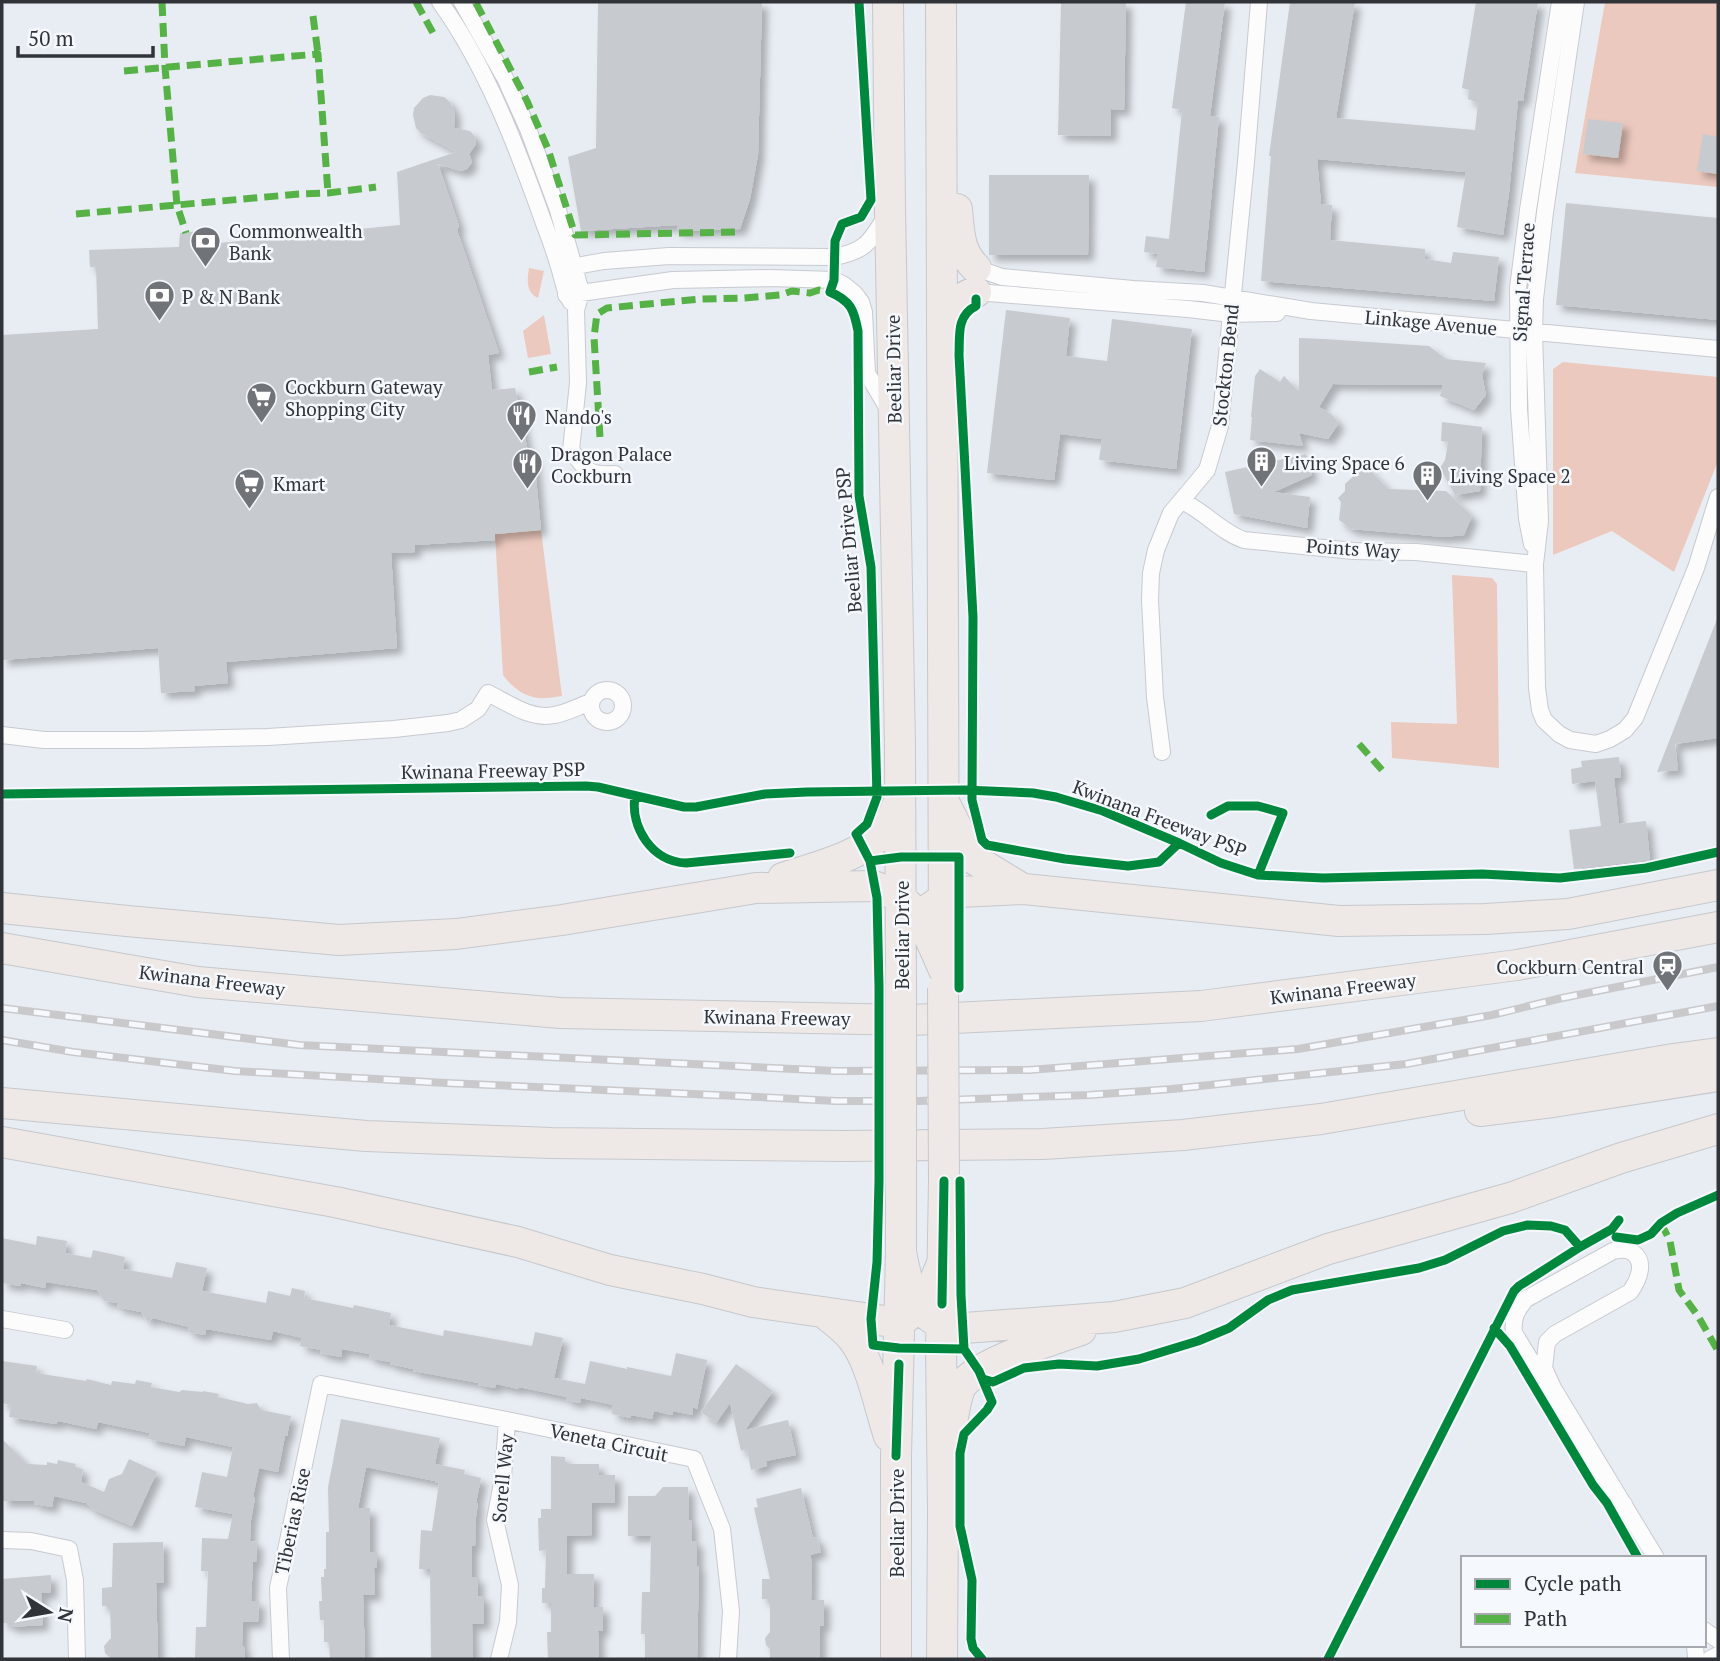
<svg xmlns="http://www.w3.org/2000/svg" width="1720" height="1661" font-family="'PT Serif',serif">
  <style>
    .green { fill: #ecc9be }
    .building { fill: #c7cacf; filter: url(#shadow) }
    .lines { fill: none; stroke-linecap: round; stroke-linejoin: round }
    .street-casing { stroke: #c7cacf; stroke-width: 18 }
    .highway-casing { stroke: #c6c8cb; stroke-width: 32 }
    .street { stroke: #fcfcfd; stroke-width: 16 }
    .highway { stroke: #eee8e7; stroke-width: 30 }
    .rail-casing { stroke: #c9c9cb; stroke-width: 8 }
    .rail { stroke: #f5f8fd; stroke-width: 5; stroke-dasharray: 16; stroke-linecap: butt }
    .highway-bridge-casing { stroke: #c6c8cb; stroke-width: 32; stroke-linecap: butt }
    .highway-bridge { stroke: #eee8e7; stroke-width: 30 }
    .quiet { stroke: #56b246; stroke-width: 7; stroke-dasharray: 14 7; stroke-linecap: butt }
    .cycleway-casing { stroke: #f5f8fd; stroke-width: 13 }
    .cycleway { stroke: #00873e; stroke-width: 9 }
    .labels { text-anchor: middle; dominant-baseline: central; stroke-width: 5; stroke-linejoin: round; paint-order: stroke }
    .poi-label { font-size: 19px; fill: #303338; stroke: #f5f8fd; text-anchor: start }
    .street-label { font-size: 19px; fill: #303338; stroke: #f5f8fd }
  </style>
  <defs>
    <filter id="shadow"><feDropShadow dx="6" dy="6" stdDeviation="3.5" flood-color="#0004"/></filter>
  </defs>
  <rect width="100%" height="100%" fill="#e8edf3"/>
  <path class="green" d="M1605,2H1718V187L1575,173Z
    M529,268L544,271L538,298C526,292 527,281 529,268Z
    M544,315L551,354L528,358L523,331Z
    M1563,362L1718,377V461L1674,572L1612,531L1553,555V369Z
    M541,530L562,696C554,697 545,699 538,698C524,697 511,686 503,675L495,534Z
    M1452,575L1492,578L1497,584L1499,768L1392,758L1391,722L1457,724Z"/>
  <path class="building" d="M598,2H762L758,155L750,199L740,229L677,231V225L581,231L568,157L596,148Z
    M1061,2H1126L1124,110L1111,109V136L1058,135Z
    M1186,2H1225L1210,116L1219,117L1204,272L1156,267L1158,254L1144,252L1146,236L1169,239L1182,110L1172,108Z
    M1290,2H1355L1336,118L1475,130L1478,103L1468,99L1469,90L1462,88L1476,2H1538L1523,101L1518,100L1509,193L1503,235L1457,227L1466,172L1317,159L1321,204L1332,205L1330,240L1425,249V259L1451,263L1453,252L1499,257L1494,301L1261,281L1271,156H1269Z
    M430,95L444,97L450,102L455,114L454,128L470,131L476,138V144L469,154L472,162L467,169L461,171L438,164L459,226L457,230L499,353L488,355L492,390L515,388L529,457H534L541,530L495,534V540L415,545V552L391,553L397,648L226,662L228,683L194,686L195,691L161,693L158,648L2,660V335L98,329L96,267H90L89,250L179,247L180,233L209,230L208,244L400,225L397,172L456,152L421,133L416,128L413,115L414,108L423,98Z
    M1588,119L1623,123L1618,158L1583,154Z
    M1703,134L1718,137V174L1697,171Z
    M989,175H1089L1088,255H989Z
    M1566,203L1718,218V320L1556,305Z
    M1006,310L1070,318L1066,356L1107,361L1112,319L1192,329L1176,469L1099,460L1102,439L1060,434L1054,480L987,473Z
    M1299,338L1324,339L1429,346L1446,359L1486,363L1482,375L1486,395L1474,410L1440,396L1443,385L1333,384L1319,407L1331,414L1339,423L1328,439L1299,433L1303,446L1250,440L1252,417H1251L1255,376L1260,369L1280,382L1284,376L1299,392Z
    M1442,422L1482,427L1480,491L1455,495L1440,468L1445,460L1448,442L1441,441Z
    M1306,454L1312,475L1274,492L1310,497L1307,528L1234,514L1225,472Z
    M1365,465L1388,489L1446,491L1472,516L1464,535L1444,537L1351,529L1339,520L1341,502L1338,498L1345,491V484Z
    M1717,619L1718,738L1675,744L1678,770L1657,772Z
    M1619,757L1621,777L1614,778L1619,824L1646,821L1650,860L1574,869L1569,830L1601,826L1595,781L1572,784L1571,769L1582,767L1581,761Z
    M37,1236L67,1241L65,1253L91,1258L93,1250L125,1257L123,1269L172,1278L176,1262L207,1268L202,1291L266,1303L268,1291L290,1296L292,1288L305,1291L304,1298L353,1308L354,1305L391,1313L389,1325L443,1336L444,1330L532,1346L535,1332L563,1338L554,1378L585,1384L590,1361L627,1369V1367L671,1376L676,1353L707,1360L697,1409L693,1407L692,1415L673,1411L672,1415L654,1411L652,1419L631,1415V1418L612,1414L613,1405L581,1398L580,1403L566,1400L567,1397L519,1387V1389L496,1384L495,1388L478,1385L479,1383L413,1371V1369L390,1364V1362L369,1358L370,1354L342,1349L341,1357L320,1353L321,1350L300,1346L302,1338L273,1331L271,1340L206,1329L205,1335L188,1332L189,1327L153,1318L148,1322L141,1312L117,1307L118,1303L104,1301L97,1290L46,1282L45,1288L21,1283L20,1286L2,1283V1238L36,1245Z
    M2,1361L37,1366L36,1373L86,1381L87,1379L111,1385L112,1381L135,1384L136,1380L152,1383L151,1387L179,1392L182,1390L203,1392V1391L219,1394L218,1397L248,1404L257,1403L261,1410L291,1416L287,1436H285L278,1472L259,1468L253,1497L255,1498L251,1520L250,1541L257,1542L256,1562H253L251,1601H259L258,1622H243L242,1645L245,1649L244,1659H195L196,1627H206L208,1571H201L202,1538L228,1539L233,1514L195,1507L202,1472L227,1477L233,1447L186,1437L184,1446L149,1439L150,1433L98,1422L96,1429L58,1421L56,1424L9,1417L11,1405L2,1403Z
    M736,1364L773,1391L745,1430L788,1420L796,1455L766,1461L767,1466L751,1470L747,1449L741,1451L730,1403L716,1423L701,1412Z
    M341,1419L440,1438L435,1464L465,1470L464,1474L481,1478L476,1503H478L476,1517L475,1546H472V1577H478V1596H484V1624H472L473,1659H431L430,1569H419L421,1530L432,1531L439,1483L435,1482V1481L366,1467L358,1508H370V1552H377V1568H374L375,1595H363L365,1659H330L329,1642H324V1620H320L319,1601H322L321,1577H324V1569H326V1532H329L328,1487Z
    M2,1439L27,1464L47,1465V1462L57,1464L58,1460L76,1464L75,1467L83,1469L81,1482L104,1492L109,1479L122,1474L129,1459L157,1472L132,1526L92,1509L86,1503L54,1496L52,1507L34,1504L35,1501H2Z
    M551,1456L565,1457V1464H599V1475H615V1503H592V1535L567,1536V1574H594L593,1607H603V1631H598L599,1659H548L547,1632H551V1603H542V1588H545L546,1550L539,1551L538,1518H541V1509H551Z
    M663,1487H688L689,1520H691L692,1541H697V1566H699L697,1659H645V1634H641L642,1592H650L651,1536H628V1496H655Z
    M801,1488L813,1538L817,1537L821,1552L810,1555L812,1562L811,1600H824V1626H820V1659H770V1649L766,1645L765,1638L770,1632V1599H762V1579H770L754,1508L758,1507L756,1499Z
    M163,1542L164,1583H156L158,1659H112L105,1653L104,1646L111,1638L110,1606H102V1588L112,1587L113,1543Z
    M51,1575V1593H41L43,1625L10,1627V1623H2V1579Z"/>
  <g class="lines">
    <defs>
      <path id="street" d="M440,2C487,67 518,150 545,226C550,239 555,253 559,267C563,279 564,291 571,302
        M462,2L505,78L528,129L558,210L581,292L576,310L578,383L571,450C586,470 588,476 615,474
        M1576,2L1545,212L1535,299L1534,332L1540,521L1535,564L1537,688L1540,710L1544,720L1559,734L1570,740L1596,744L1610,739L1625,730L1635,718L1696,568L1718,497
        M976,268L1002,277L1133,289L1203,293L1311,311L1718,349
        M560,269L604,261L669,256L834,257C866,251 870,242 886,216
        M976,292L1188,309L1231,314L1277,313
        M566,295L673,280L770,278L834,280L844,285L855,294L861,302L864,312L867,373L888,409
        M1182,501C1204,511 1221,532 1244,540L1353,551L1416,552L1535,564
        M1532,544L1527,519L1519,409L1518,288L1528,210L1560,2
        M591 706a16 16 0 1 1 32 0a16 16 0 1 1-32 0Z
        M2,735L44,740H140L268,737L394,729L448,723L461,720L478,709L488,693C508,703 531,720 554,715C567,713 579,706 591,702
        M1162,752L1155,697L1150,600L1151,573L1156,550L1171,513L1207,470L1220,426L1246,162L1259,2
        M2,1319L65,1330
        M1624,1504L1614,1497L1514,1333C1512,1318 1517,1310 1526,1299L1613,1251C1618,1250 1625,1249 1630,1251C1648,1260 1638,1281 1630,1292L1555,1334L1547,1342L1544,1368L1553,1388L1656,1558
        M2,1540L31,1541L69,1549L75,1580L77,1659
        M1704,1630L1718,1640
        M1695,1645L1696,1659
        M281,1659L278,1588L321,1384L507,1420L694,1459L722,1529L731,1611L728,1659
        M499,1659L508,1622L510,1585L495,1520L503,1478L507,1420
        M1710,1659L1718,1655"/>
      <path id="highway" d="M888,2L890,210L900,746L901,988
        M941,2L944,956
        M957,209C959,231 959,252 976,268
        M944,329C950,312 956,297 976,292
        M946,806L972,858L1023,889
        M783,878C815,867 866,856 887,827C892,820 895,810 899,802
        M2,908L127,921L339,940L456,934L562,920L756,888L874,886L900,897L921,918L944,970
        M930,908L944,898L959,892L1024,889L1339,921L1485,919L1568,914L1718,885
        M2,948L198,982L560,1013L912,1020L1201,1006L1517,965L1718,927
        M2,1103L366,1136L551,1143L843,1146L1043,1144L1183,1135L1321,1119L1673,1059L1718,1053
        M1480,1111L1553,1102L1718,1076
        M2,1142L335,1202L518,1242L610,1270L703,1289L753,1302L899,1323L920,1306L933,1285L943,1261
        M901,1252C906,1278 911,1307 936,1321C944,1325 955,1326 964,1328L1114,1317L1185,1303L1328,1249L1510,1198L1621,1158L1718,1129
        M823,1312C832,1320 844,1328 852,1338C871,1361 879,1407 889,1436
        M952,1422C954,1413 957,1392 962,1385C981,1361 1051,1341 1081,1330
        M896,1659V1456L901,1252V1181
        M942,1659L943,1513L941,1348L944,1181"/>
    </defs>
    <use href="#street" class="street-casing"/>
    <use href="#highway" class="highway-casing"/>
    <use href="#street" class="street"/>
    <use href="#highway" class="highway"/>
    <defs>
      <path id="rail" d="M2,1008L299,1045L836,1071L1029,1070L1298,1049L1492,1015L1562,998L1718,967
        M2,1040L73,1052L235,1071L446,1083L738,1096L836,1101H919L1089,1095L1172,1089L1406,1064L1718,1006"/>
    </defs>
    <use href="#rail" class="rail-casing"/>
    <use href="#rail" class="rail"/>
    <defs>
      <path id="highway-bridge" d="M943,988L944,1181
        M901,1181V988"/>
    </defs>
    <use href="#highway-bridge" class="highway-bridge-casing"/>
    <use href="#highway-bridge" class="highway-bridge"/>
    <path class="quiet" d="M162,2L165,67L177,205L186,233
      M416,2L433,33
      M476,3L527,101L548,149L575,235L738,232L740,229
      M313,16L318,54
      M124,71L318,54L328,193
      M76,214L299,194L328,193L376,187
      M529,372L557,367
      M600,437L594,337L597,314L607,308L701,299L744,298L780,295L792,291L810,293L819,290L830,292
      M1359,744L1382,770
      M1661,1223L1670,1241L1679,1290L1698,1316L1718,1351"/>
    <defs>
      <path id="cycleway" d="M859,2L871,200L861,217L842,224L835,241L834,280L830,292C851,301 854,310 858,331L859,496L871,567L877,797L867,824L856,834L870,861L877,898L879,987V1181L877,1262L871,1319L873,1345L899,1348L964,1349
        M976,299V306C956,316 960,336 959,355L973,617L972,800L982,840L987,845L1065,859L1128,866L1159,862L1179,843
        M2,794L586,786L598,787L684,807H696L765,794L807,792L965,790L1033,793L1056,797L1103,811L1179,843L1221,863L1258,875L1323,878L1482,874L1560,878L1646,868L1718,852
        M635,796C630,827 652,862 686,863L790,853
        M1211,815L1228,806H1258L1283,813L1258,875
        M870,861L901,857H959V988
        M960,1181L961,1295L964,1349L979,1371L992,1402L987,1410L964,1434L960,1453V1526L972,1580L971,1639L973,1648L982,1659
        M1616,1237L1638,1240L1651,1234L1661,1223L1677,1213L1718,1195
        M942,1304L944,1181
        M1494,1328L1510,1346L1593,1485L1607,1503L1638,1558
        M983,1379L993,1382L1024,1368L1059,1364L1097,1366L1139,1359L1198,1341L1229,1328L1268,1300L1292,1290L1419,1268L1445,1260L1503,1231L1527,1225L1551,1226L1565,1230L1580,1247L1612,1229L1619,1220
        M896,1456L899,1364
        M1328,1659L1514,1291L1519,1286L1580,1247"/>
    </defs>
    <use href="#cycleway" class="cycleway-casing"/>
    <use href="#cycleway" class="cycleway"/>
  </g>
  <defs>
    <symbol id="bank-pin" viewBox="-11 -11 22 30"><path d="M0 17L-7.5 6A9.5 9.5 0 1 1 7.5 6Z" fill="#707479" stroke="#f5f8fd"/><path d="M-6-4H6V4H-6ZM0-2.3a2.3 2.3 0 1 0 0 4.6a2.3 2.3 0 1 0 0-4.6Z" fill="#fff"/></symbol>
    <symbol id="supermarket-pin" viewBox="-11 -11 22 30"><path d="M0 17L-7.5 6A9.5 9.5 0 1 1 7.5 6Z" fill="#707479" stroke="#f5f8fd"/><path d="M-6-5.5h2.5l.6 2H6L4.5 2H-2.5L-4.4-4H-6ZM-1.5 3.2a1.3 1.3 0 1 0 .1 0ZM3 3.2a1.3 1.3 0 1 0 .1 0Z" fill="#fff"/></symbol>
    <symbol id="restaurant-pin" viewBox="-11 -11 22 30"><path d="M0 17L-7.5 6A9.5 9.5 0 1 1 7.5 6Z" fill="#707479" stroke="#f5f8fd"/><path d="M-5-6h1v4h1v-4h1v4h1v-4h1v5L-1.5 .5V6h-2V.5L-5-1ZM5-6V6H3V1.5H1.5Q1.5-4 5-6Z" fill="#fff"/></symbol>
    <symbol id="building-pin" viewBox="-11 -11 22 30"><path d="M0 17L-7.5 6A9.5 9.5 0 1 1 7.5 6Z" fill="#707479" stroke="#f5f8fd"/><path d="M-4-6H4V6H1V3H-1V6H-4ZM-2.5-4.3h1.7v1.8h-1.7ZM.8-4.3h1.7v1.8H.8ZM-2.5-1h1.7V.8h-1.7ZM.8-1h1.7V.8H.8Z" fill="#fff"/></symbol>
    <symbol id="station-pin" viewBox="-11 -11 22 30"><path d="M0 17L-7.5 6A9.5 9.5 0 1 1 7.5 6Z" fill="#707479" stroke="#f5f8fd"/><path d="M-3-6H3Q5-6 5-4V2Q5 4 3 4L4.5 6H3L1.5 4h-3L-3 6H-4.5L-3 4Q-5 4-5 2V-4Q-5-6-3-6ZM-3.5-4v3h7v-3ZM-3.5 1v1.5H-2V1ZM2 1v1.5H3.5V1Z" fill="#fff"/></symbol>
  </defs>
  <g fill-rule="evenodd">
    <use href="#bank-pin" x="188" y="224" width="35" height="47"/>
    <use href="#bank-pin" x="142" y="278" width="35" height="47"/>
    <use href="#supermarket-pin" x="244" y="380" width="35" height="47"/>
    <use href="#restaurant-pin" x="504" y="398" width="35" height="47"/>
    <use href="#building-pin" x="1244" y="444" width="35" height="47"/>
    <use href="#restaurant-pin" x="510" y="446" width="35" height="47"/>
    <use href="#building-pin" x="1410" y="458" width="35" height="47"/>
    <use href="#supermarket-pin" x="232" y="466" width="35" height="47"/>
    <use href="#station-pin" x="1650" y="948" width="35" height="47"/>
  </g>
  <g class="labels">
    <g class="poi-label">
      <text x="229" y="230">Commonwealth<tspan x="229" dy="22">Bank</tspan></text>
      <text x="182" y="296">P &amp; N Bank</text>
      <text x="285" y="386">Cockburn Gateway<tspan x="285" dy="22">Shopping City</tspan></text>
      <text x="545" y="416">Nando's</text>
      <text x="551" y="453">Dragon Palace<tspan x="551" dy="22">Cockburn</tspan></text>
      <text x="1284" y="462">Living Space 6</text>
      <text x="1450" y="475">Living Space 2</text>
      <text x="273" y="483">Kmart</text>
      <text x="1644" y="966" text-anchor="end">Cockburn Central</text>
    </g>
    <g class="street-label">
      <text transform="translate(1523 282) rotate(-86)">Signal Terrace</text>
      <text transform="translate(1431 322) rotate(5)">Linkage Avenue</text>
      <text transform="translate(1225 365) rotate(-84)">Stockton Bend</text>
      <text transform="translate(893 369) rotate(-91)">Beeliar Drive</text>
      <text transform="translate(848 540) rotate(-95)">Beeliar Drive PSP</text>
      <text transform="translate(1353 548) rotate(4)">Points Way</text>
      <text transform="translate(493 770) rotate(-1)">Kwinana Freeway PSP</text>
      <text transform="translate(1160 818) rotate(21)">Kwinana Freeway PSP</text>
      <text transform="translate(901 935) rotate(-90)">Beeliar Drive</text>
      <text transform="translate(212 980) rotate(7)">Kwinana Freeway</text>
      <text transform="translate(1343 988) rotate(-7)">Kwinana Freeway</text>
      <text transform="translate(777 1017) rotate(1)">Kwinana Freeway</text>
      <text transform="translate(609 1442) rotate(12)">Veneta Circuit</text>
      <text transform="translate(502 1478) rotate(-85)">Sorell Way</text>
      <text transform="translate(292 1521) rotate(-78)">Tiberias Rise</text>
      <text transform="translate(896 1523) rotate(-90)">Beeliar Drive</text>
    </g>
  </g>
  <rect width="1720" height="1661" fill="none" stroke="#303338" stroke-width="7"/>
  <rect x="1461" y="1556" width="245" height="91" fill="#f5f8fd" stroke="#a6a9ae" stroke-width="2"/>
  <rect x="1475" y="1579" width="35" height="10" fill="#00873e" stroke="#a6a9ae" stroke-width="2"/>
  <text x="1524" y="1591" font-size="21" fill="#303338">Cycle path</text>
  <rect x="1475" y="1614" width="35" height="10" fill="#56b246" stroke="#a6a9ae" stroke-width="2"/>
  <text x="1524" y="1626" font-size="21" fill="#303338">Path</text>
  <g transform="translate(49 1612) rotate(101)" stroke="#f5f8fd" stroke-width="5" paint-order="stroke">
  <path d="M0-5L12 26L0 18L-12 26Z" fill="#303338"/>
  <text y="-10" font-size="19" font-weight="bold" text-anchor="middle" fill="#303338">N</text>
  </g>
  <path d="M18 46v10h135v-10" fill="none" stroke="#303338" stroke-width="3.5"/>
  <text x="28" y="46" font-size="21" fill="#303338" stroke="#f5f8fd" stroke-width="5" paint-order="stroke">50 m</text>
</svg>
